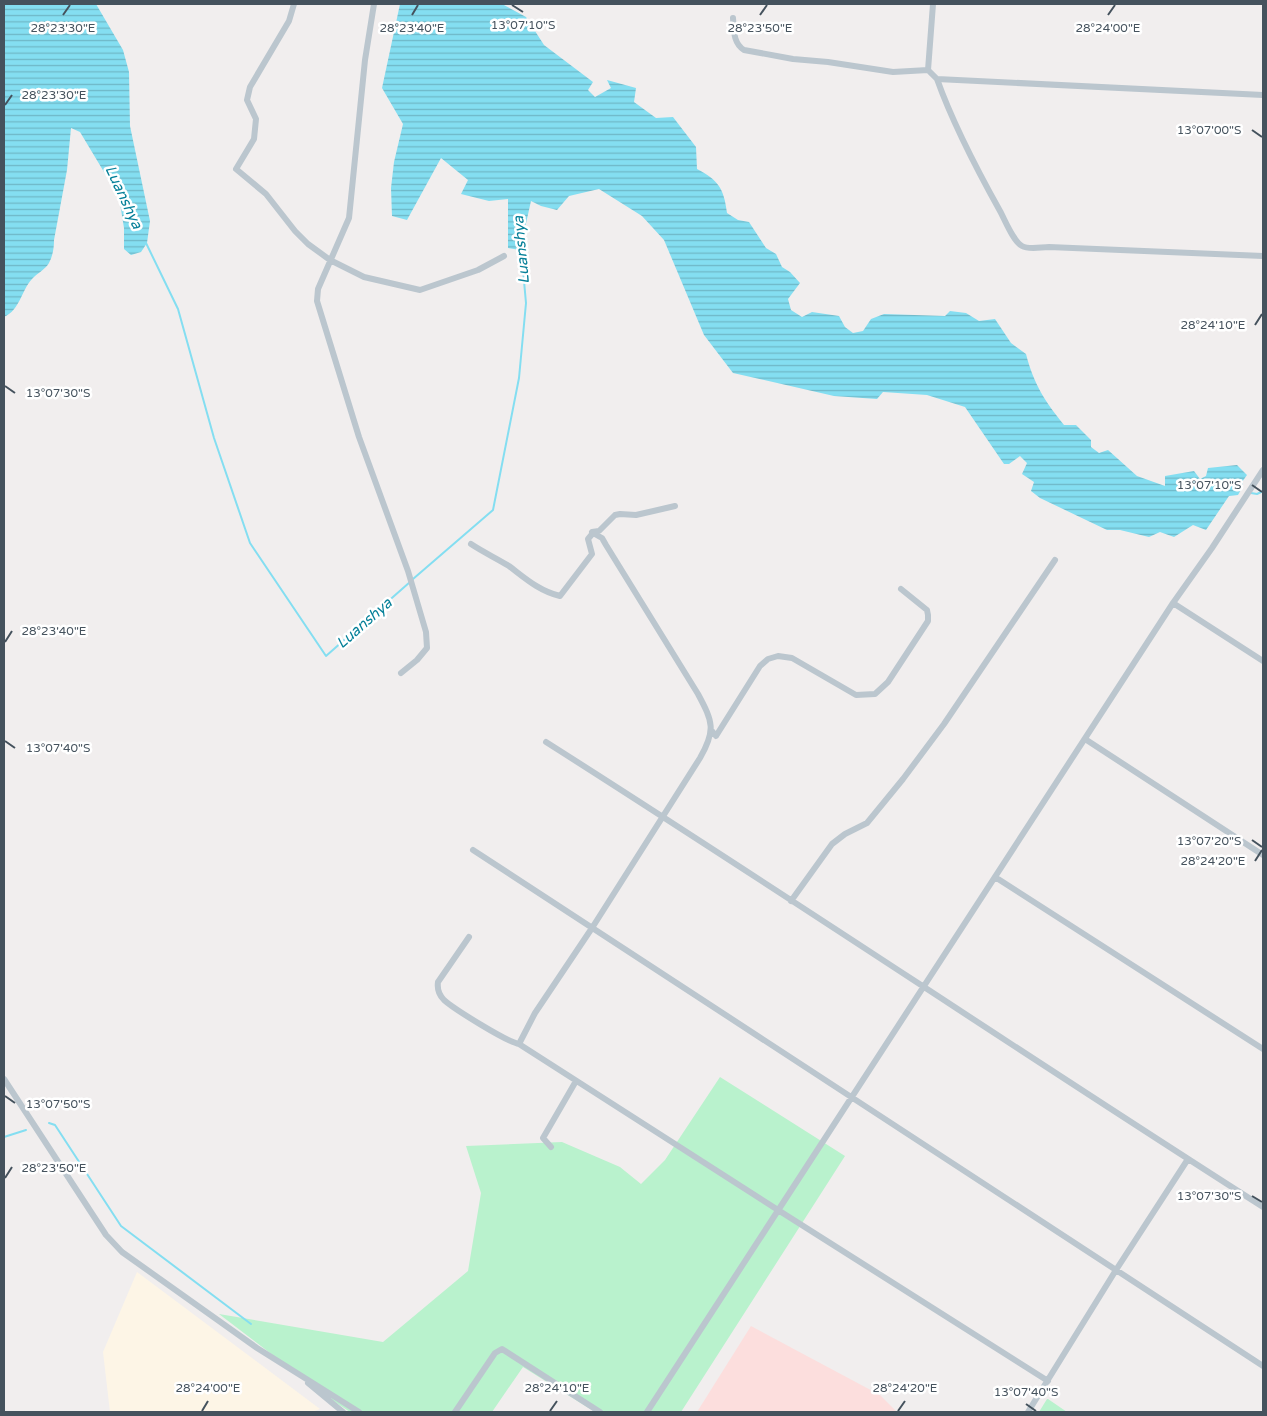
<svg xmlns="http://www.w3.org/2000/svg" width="1267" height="1416" font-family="'Varela Round',sans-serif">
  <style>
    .commercial { fill: #fdf5e6 }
    .medical { fill: #fcdedd }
    .park { fill: #b9f2cd }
    .water { fill: url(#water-rules) }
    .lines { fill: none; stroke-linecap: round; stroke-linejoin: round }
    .stream { stroke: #84def1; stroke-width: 2 }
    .street { stroke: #bbc6ce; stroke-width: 6 }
    .ticks { fill: none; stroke: #45525d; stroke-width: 2 }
    .labels { text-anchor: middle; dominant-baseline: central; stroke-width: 5; stroke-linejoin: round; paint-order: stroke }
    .water-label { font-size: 15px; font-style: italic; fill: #068099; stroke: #fff }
    .ticks-label { font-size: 12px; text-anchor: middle; fill: #45525d; stroke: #fff; stroke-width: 5; stroke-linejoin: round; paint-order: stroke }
  </style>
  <defs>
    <pattern id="water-rules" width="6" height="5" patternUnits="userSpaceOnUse" patternTransform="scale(1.25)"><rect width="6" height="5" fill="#84def1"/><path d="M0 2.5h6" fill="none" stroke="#6eb7c6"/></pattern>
  </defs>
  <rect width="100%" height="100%" fill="#f1eeee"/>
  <path class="commercial" d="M137,1272L320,1409L312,1412H110L103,1352Z"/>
  <path class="medical" d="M751,1326L880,1395L897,1412H697Z"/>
  <path class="park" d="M720,1077L845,1156L681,1412H595L523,1367L492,1412H350L329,1398L219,1314L383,1342L468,1271L481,1193L466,1146L562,1142L620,1167L641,1184L665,1160Z
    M1047,1399H1048L1067,1412H1039Z"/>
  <path class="water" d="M4,4H96L123,50L129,72L130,126L150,221L147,243L141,252L131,255L124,249V228L119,197L80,132L71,128L67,170L54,240C54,248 53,255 49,263C45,270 37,273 32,279C21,291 20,310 4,317Z
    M400,4H502L526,17L544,45L593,82L588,90L595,97L611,88L607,80L636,88L634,102L656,118L673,117L696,147L697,169C718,180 724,188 727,213L738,220L749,222L766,248L776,254L782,267L790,272L800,283L788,299L791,310L802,317L812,312L839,316L845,327L853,333L863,331L871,319L884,314L945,316L950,311L966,313L979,321L995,319L1011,343L1026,354C1034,385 1045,401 1064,425H1076L1091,440V447L1099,453L1108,450L1137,476L1165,486V476L1194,471L1200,479L1206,476L1208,468L1237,465L1247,475L1242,482L1243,486L1238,495L1229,496L1206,530L1193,525L1174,537L1160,532L1149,537L1120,530H1107L1040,498L1031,491L1034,482L1022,474L1027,463L1020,456L1009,464H1004L965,407L927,395L883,392L877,399L834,396L733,373L704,335L664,240L642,216L599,189L569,196L557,210L541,206L531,201L520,250L508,248V199L489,201L461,194L468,180L441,158L407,220L392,216L391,188L394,162L403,124L382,88Z"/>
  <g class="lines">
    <path class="stream" d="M146,243L178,309L214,438L250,543L326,656L410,582
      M1251,493L1257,494L1263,491
      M413,579L493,510L519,378L526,303L521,248
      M49,1123L55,1125L121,1226L251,1324
      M4,1137L26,1130"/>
    <path class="street" d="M294,4L289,21L250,87L247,100L256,119L254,139L236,169L266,194L295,231L308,244L330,260L364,277L420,290L478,270L504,256
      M374,4L365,60L349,218L318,289L317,301L359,437L408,571L426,632L427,648L417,660L401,673
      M733,18C734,30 733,43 744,50L793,59L828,62L893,72L928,70L937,79L1263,95
      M928,70L933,4
      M937,79C953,124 976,168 1000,211C1005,220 1013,241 1022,246C1029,250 1041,247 1049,247L1263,256
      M593,533L602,538L606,545L698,694C713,722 716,730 700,758L592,928L535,1013L519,1044L778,1210L1048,1381
      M471,544C483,552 496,558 509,566C525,578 539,591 560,596L592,554L588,539L593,533L592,532L599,531L615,515L620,514L636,515L675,506
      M1173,603L1263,661
      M712,731L716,736L760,666L768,659L778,656L792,658L856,695L875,694L888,682L928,621V615L927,610L901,589
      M1085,739L1263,855
      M546,742C787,895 1023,1054 1263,1207
      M473,850L1263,1366
      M995,877L1263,1049
      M791,901L832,844L845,834L867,823L903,779L944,724L1055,560
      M469,937L438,982C437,989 439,995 444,1000C454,1009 507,1042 519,1044
      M4,1079L106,1235L122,1252L257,1348L359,1412
      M551,1147L543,1138L576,1081
      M308,1383L343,1412
      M455,1412L495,1353L502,1349L600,1412
      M647,1412L1173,603L1212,548L1263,470
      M1028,1412L1116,1270L1188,1159"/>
  </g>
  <path class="ticks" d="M512,5L523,12M63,15L70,5M412,15L418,5M760,15L767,5M1108,15L1115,5M5,105L12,95M1252,130L1262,137M1255,325L1262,314M5,386L15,393M1252,485L1262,492M5,642L12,631M5,741L15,748M1252,840L1262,847M1255,861L1262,850M5,1096L15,1103M5,1178L12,1167M1252,1196L1262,1202M1026,1404L1036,1411M202,1411L208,1401M550,1411L557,1401M898,1411L905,1401"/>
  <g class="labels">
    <g class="water-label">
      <text transform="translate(124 197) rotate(65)">Luanshya</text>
      <text transform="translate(521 250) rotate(-95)">Luanshya</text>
      <text transform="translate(364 623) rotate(-41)">Luanshya</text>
    </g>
  </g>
  <g class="ticks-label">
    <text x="523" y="29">13°07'10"S</text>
    <text x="412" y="32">28°23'40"E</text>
    <text x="63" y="32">28°23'30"E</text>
    <text x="760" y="32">28°23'50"E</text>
    <text x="1108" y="32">28°24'00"E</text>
    <text x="54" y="99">28°23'30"E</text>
    <text x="1209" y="134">13°07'00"S</text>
    <text x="1213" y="329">28°24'10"E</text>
    <text x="58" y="397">13°07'30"S</text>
    <text x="1209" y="489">13°07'10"S</text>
    <text x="54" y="635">28°23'40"E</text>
    <text x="58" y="752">13°07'40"S</text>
    <text x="1209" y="845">13°07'20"S</text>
    <text x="1213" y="865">28°24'20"E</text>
    <text x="58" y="1108">13°07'50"S</text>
    <text x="54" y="1172">28°23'50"E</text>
    <text x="1209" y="1200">13°07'30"S</text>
    <text x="208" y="1392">28°24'00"E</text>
    <text x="557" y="1392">28°24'10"E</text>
    <text x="905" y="1392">28°24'20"E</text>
    <text x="1026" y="1396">13°07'40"S</text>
  </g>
  <rect width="1267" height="1416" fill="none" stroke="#45525d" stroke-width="10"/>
</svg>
